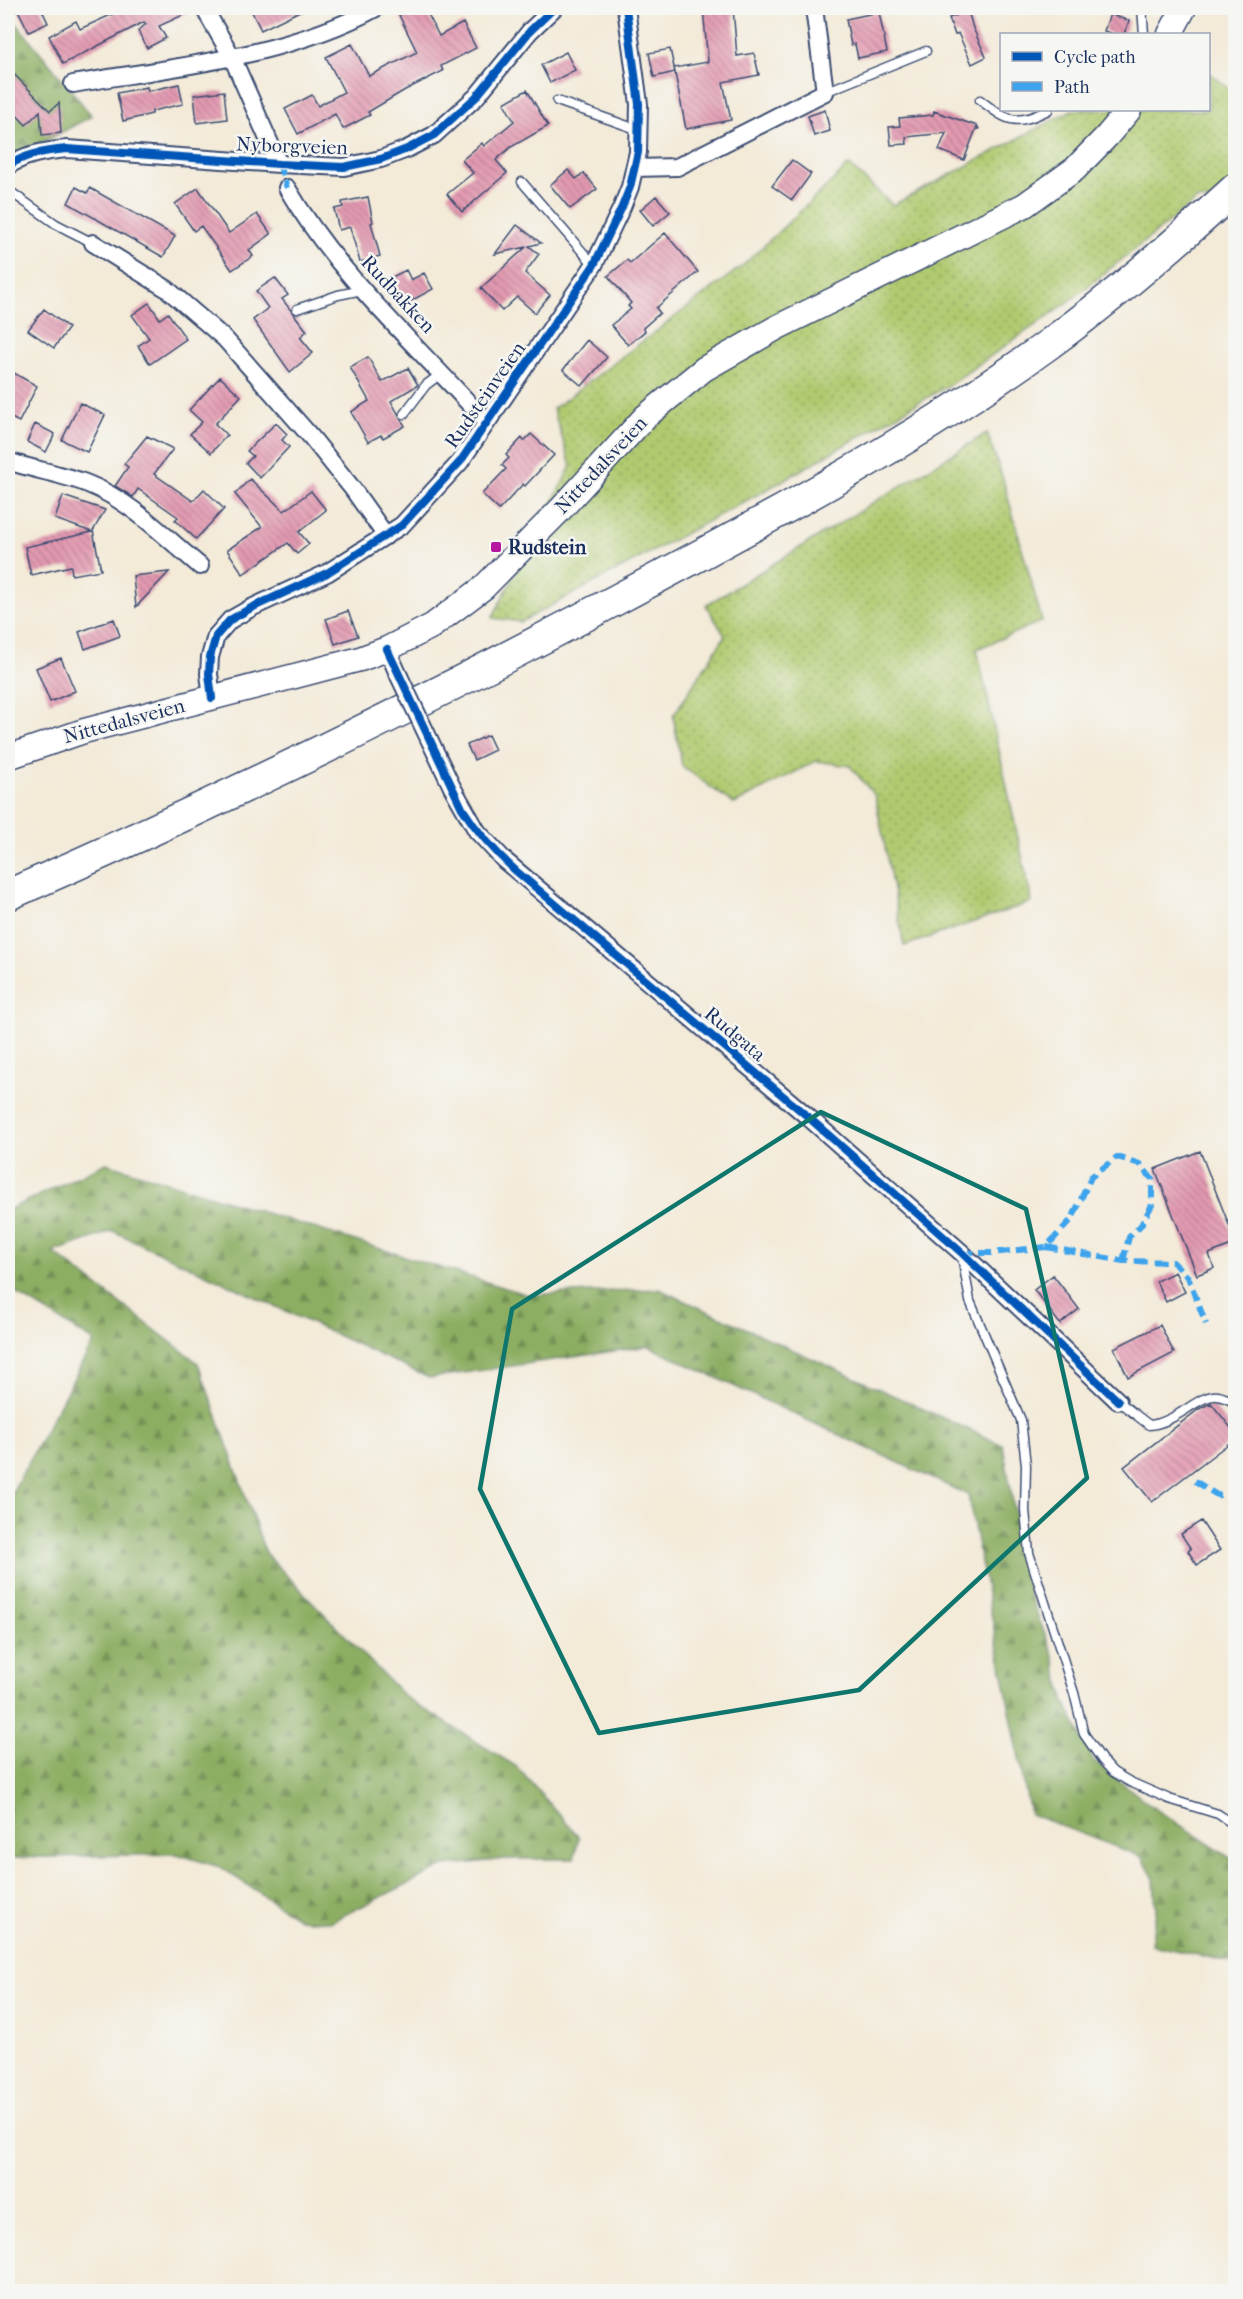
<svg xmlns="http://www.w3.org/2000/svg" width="1243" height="2299" font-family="'IM FELL French Canon',serif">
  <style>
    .grass { fill: url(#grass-dots); stroke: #667c67; stroke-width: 1.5 }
    .forest { fill: url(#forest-firs); stroke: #546e60; stroke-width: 1.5 }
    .building { fill: url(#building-back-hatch) }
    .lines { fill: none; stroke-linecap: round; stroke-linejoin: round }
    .lane-casing { stroke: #3b4b70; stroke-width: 11 }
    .street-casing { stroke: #3b4b70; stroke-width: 20 }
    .secondary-casing { stroke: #3b4b70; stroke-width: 27 }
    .highway-casing { stroke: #3b4b70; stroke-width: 33 }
    .lane { stroke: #fff; stroke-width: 8 }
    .street { stroke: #fff; stroke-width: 16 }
    .secondary { stroke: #fff; stroke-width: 24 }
    .highway { stroke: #fff; stroke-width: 30 }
    .street-bridge-casing { stroke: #3b4b70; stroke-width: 20; stroke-linecap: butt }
    .street-bridge { stroke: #fff; stroke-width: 16 }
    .quiet { stroke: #3da3ed; stroke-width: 6; stroke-dasharray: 12 6; stroke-linecap: butt }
    .cycleway-casing { stroke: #f6f6f2; stroke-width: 11 }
    .cycleway { stroke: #0057b8; stroke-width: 8 }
    .marked { fill: none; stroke: #0f766e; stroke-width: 4.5; stroke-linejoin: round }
    .poi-dot { fill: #b5179e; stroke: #f6f6f2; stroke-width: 2 }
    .labels { text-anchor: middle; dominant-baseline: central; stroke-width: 5; stroke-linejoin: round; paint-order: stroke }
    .street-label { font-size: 20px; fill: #1b2f5e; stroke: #f6f6f2 }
    .poi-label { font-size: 20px; font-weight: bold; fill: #1b2f5e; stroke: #f6f6f2; text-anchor: start }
  </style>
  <defs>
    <pattern id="grass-dots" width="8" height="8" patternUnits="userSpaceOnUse" patternTransform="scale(1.5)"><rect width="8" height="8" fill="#b0ca70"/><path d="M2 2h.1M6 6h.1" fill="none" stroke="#8ea45f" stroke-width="1.8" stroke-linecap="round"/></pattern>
    <pattern id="forest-firs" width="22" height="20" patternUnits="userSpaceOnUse" patternTransform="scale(1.5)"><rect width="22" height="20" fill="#8cae62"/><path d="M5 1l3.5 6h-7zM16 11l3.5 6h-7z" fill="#728e54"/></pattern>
    <pattern id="building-back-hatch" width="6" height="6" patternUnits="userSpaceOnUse" patternTransform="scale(1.5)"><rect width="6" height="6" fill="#e39ab1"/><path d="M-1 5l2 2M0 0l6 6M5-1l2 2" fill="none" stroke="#b77e93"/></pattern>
  </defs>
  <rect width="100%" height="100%" fill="#f6f6f2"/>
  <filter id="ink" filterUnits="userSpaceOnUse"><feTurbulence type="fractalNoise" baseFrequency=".0167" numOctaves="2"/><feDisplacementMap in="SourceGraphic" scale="12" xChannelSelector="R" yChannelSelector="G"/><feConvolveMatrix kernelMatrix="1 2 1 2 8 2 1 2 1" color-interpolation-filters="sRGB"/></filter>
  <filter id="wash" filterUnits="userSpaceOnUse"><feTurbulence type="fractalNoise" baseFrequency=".008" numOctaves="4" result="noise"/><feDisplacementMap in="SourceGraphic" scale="24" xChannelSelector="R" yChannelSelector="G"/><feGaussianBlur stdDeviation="1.35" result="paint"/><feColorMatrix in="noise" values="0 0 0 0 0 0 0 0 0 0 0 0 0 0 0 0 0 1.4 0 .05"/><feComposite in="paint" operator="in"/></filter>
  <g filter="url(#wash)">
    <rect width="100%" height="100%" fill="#f3ead8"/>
    <path class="grass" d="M1209,72L1235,94V205L1198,199L1067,303L949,385L768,489L521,622L492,618L571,466L553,409L742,266L849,165L893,205L1072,110H1208Z
      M987,433L1003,479L1042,621L977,649L1032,902L904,946L875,796L850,766L816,761L734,804L682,766L673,716L725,636L706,605Z"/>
    <path class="forest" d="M8,13L92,116L8,161Z
      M106,1163L528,1295L659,1289L1003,1445L1029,1593L1052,1652L1065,1702L1093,1760L1154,1808L1235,1861V1963L1151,1945L1156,1911L1154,1879L1142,1857L1030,1814L968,1495L648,1346L429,1378L113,1231L53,1252L198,1363L266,1554L405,1697L517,1767L579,1837L574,1859H505L444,1866L330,1922L299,1919L220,1867L177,1854L8,1858V1500L94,1341L8,1288V1210Z"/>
    <g id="blocks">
      <path class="building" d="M17,8H41L48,23L29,32Z
        M126,8H194V10L159,26L166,38L147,48L138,31L146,24L144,22L63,64L49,36L76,21L80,29Z
        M250,8H306L261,30Z
        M414,8H425L439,36L463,23L476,48L441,66L443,71L405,90L368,112L370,115L343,129L335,114L298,134L285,109L312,95L318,106L344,92L326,57L352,44L369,76L417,52L399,15Z
        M703,8H733L737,56L754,53L759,75L723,82L731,120L686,129L674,68L708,62Z
        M968,11L973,28L986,57L972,64L958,33L955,35L949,18Z
        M879,12L887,52L858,58L855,44L851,45L846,19Z
        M1110,14L1129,21L1124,34H1113L1104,31Z
        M670,49L675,72L654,77L649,53Z
        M566,52L575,70L550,83L541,65Z
        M8,68L50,111L59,103L61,133L42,135L40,111L26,125L8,106Z
        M179,84L183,104L152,111V114L123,121L117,93L147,87L148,91Z
        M527,90L548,126L511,147L496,160L507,173L462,212L447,194L473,173L462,160L482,143L484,146L514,121L504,103Z
        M224,91L227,119L197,123L194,95Z
        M825,110L830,131L814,136L808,116Z
        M934,111L977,126L979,129H976L964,160L939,150L946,133L906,137L907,144L891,145L889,127L900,126L899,118L933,115Z
        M792,160L811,174L792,200L772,186Z
        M568,170L576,179L584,173L597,189L570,209L550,185Z
        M76,187L87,193L90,188L175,236L163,257L68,203Z
        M198,188L229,233L257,214L271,234L249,250L253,256L232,270L201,226L194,231L175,204Z
        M656,196L670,212L653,226L640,210Z
        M368,197L373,222L371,223L380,256L360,262L350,227L339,230L334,209L343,207L342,202Z
        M517,225L541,243L529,246L539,254L525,273L550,295L535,313L517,297L502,311L481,288L526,247L495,254Z
        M665,233L698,272L656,308L660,313L643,328L645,331L628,345L611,325L631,309L628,306L631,303L608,276L627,260L630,263Z
        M406,270L411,280L424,273L433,289L409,302L407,297L398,302L388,284L394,281L392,277Z
        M275,278L288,295L282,299L307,331L300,337L313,353L290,372L253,320L268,308L256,291Z
        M149,303L160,319L168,313L186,339L150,364L138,346L149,338L132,315Z
        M44,309L69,328L54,348L28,330Z
        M587,340L607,357L582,386L563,370Z
        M368,357L382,382L408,368L418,385L391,401L405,426L383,438L381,435L368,442L351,412L369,401L350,367Z
        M12,372L37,386L19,422L8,416V381Z
        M220,377L241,396L215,424L227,435L211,453L190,434L202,422L189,410Z
        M80,403L105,415L87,452L62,440Z
        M276,423L287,434L282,440L289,447L260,478L246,463L253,456L247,451Z
        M35,424L55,434L46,452L27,442Z
        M531,434L554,455L525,486L523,484L499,510L482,494L506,469L502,465L509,458L506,455L522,438L524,441Z
        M147,436L173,449L154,474L193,501L204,489L224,509L196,539L175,520L178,517L138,489L133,497L115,486L128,467L124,464Z
        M250,479L284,511L311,491L326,510L299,532L309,544L297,554L288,543L243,574L227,550L262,527L235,494Z
        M63,496L105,510L93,531L101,570L72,575L71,566L31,575L25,547L92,532L55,519Z
        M169,572L136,607L133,576Z
        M348,611L358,636L335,644L326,619Z
        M114,619L120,636L85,649L79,632Z
        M61,658L75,691L50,702L36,668Z
        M488,735L495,750L474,760L467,745Z
        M1200,1151L1236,1243L1209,1254L1214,1268L1197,1275L1155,1169Z
        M1175,1272L1185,1292L1166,1302L1156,1281Z
        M1053,1275L1079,1309L1060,1324L1034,1290Z
        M1160,1325L1174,1353L1128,1377L1114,1348Z
        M1211,1403L1236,1434V1438L1152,1502L1124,1467L1199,1409Z
        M1201,1521L1220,1550L1197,1565L1188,1551L1191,1549L1181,1534Z"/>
    </g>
  </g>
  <g filter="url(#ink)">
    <use href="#blocks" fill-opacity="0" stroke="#3b4b70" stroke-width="1.5"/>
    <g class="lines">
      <defs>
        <path id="lane" d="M1142,8L1144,34
          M825,92L926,51
          M980,100C1008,121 1014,127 1048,110
          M557,101L639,130
          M522,182L594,265
          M8,190L56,224L93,243
          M297,309L338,295L362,290
          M404,414L426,385L442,373
          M962,1256L970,1301L1021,1420L1026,1465L1025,1510L1029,1553L1074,1693L1084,1734L1102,1760L1113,1772L1130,1782L1169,1799L1218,1814L1236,1826
          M1118,1401L1149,1425C1175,1424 1200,1393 1218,1396C1224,1397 1230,1400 1236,1403"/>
        <path id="street" d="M204,8L232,57L279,164
          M73,84C173,67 286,57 376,8
          M8,166C25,154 46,151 67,149L279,164L344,167L381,159L407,149L434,135L476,97L530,31L554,8
          M635,168L677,167L825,92L814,8
          M287,188C339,277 418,346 486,422
          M93,243L167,289L225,339L312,438L352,488L386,536
          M8,461C34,470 63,474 88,484C131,501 165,537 200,566
          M387,649L399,676
          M212,698L209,674L210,657L216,636L230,620L251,608L327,573L402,525L460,462L594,265L622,207L630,187L638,152L639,104L626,8
          M452,787L477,831L504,860L807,1116L962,1253L1118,1401"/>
        <path id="secondary" d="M1170,34L1184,8
          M8,757L84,731L360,659L387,649L432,626L483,588L560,510L645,417L704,369L776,328L1025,205L1075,169L1107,136L1129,110"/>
        <path id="highway" d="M8,895C213,806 414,707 612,602C761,523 912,443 1049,344C1115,296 1176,243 1236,188"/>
      </defs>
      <use href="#lane" class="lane-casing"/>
      <use href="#street" class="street-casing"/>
      <use href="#secondary" class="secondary-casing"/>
      <use href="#highway" class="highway-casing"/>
      <use href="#lane" class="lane"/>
      <use href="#street" class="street"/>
      <use href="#secondary" class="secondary"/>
      <use href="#highway" class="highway"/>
      <defs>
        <path id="street-bridge" d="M399,676L452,787"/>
      </defs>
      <use href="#street-bridge" class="street-bridge-casing"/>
      <use href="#street-bridge" class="street-bridge"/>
      <path class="quiet" d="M279,164L287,188
        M1046,1247L1123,1261L1173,1262L1188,1277L1206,1324
        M962,1253H992L1046,1247L1072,1219L1091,1177L1117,1157L1140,1164L1152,1179V1205L1141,1225L1129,1237L1123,1261
        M1195,1481L1217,1495L1236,1498"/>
      <defs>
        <path id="cycleway" d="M8,166C25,154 46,151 67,149L279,164L344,167L381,159L407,149L434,135L476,97L530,31L554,8
          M387,649L462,808C477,832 495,852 516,871L807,1116L962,1253L1118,1401
          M212,698L209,674L210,657L216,636L230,620L251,608L327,573L402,525L460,462L594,265L622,207L630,187L638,152L639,104L626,8"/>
      </defs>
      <use href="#cycleway" class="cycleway-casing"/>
      <use href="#cycleway" class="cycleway"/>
    </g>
  </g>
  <path class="marked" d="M821,1112L1026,1209L1087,1478L859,1690L599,1733L480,1489L512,1309Z"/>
  <rect class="poi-dot" x="490" y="541" width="12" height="12" rx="3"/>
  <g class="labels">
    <g class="street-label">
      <text transform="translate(292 146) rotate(2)">Nyborgveien</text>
      <text transform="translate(398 294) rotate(47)">Rudbakken</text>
      <text transform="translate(485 395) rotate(-55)">Rudsteinveien</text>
      <text transform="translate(601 465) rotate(-47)">Nittedalsveien</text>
      <text transform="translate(124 721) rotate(-15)">Nittedalsveien</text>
      <text transform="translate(735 1034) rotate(40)">Rudgata</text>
    </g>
    <g class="poi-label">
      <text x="508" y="547">Rudstein</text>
    </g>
  </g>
  <rect width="1243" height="2299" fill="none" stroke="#f6f6f2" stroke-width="30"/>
  <rect x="1000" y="33" width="210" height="78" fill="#f6f6f2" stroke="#9ea6b7" stroke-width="1.5"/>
  <rect x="1012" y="52" width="30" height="9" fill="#0057b8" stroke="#9ea6b7" stroke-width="1.5"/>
  <text x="1054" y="63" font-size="18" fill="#1b2f5e">Cycle path</text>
  <rect x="1012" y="82" width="30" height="9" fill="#3da3ed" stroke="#9ea6b7" stroke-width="1.5"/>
  <text x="1054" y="93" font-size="18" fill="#1b2f5e">Path</text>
</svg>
